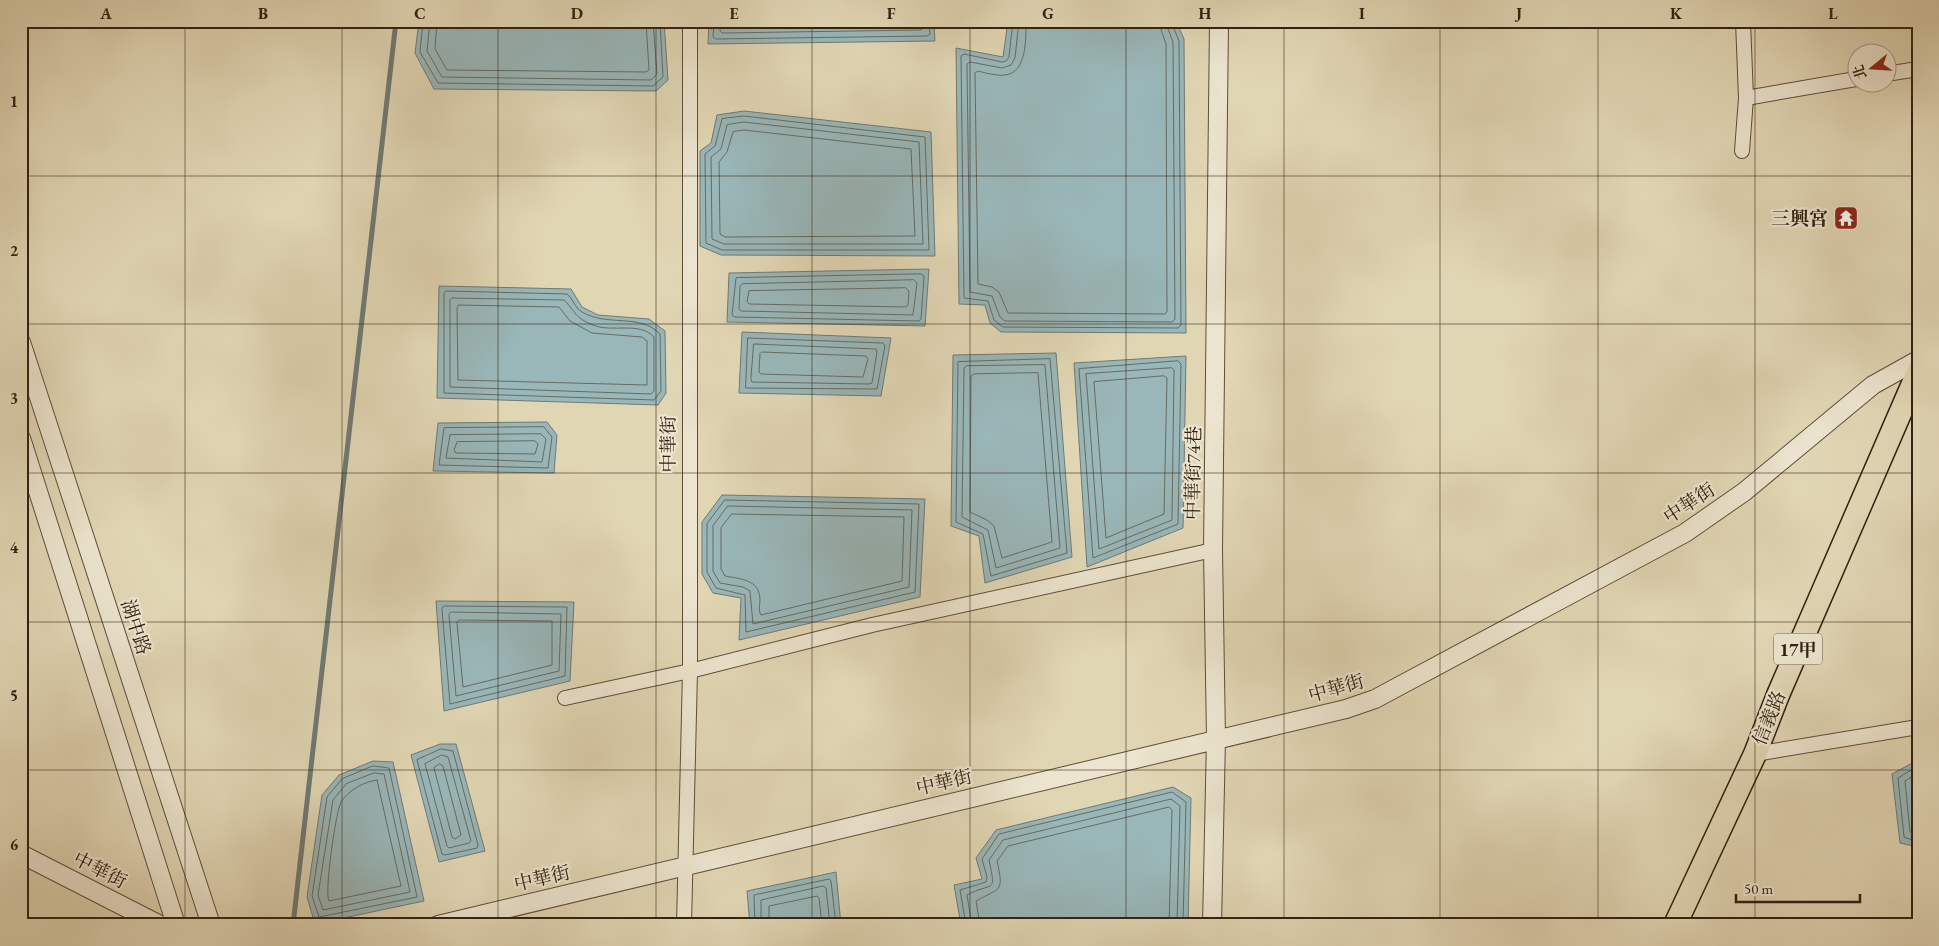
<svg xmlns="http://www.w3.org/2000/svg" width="1939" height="946" font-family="'EB Garamond','Noto Serif TC',serif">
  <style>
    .water { fill: #99b6b8; stroke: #6f7a75 }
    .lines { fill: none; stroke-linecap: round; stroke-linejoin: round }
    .shore { stroke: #656c64; stroke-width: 1 }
    .stream { stroke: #6f7a75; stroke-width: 5 }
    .minor-casing { stroke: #5d4e3a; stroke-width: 16 }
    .tertiary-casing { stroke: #5d4e3a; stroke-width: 20 }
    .primary-casing { stroke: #312111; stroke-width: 25 }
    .minor { stroke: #ece4ce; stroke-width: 14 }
    .tertiary { stroke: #ece4ce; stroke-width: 18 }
    .primary { stroke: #e1d6b4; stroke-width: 22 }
    .grid { fill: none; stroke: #312111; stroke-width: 1; stroke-opacity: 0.55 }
    .labels { text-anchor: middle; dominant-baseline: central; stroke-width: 4.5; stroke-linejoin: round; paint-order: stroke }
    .shield { fill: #ece4ce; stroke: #695c4a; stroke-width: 1 }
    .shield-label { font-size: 18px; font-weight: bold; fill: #312111 }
    .poi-label { font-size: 19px; font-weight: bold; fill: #312111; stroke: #ece4ce; text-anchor: end }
    .street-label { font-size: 19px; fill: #312111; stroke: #ece4ce }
    .neatline { fill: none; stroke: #312111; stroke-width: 2 }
    .grid-label { font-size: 16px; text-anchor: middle; font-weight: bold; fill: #312111 }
  </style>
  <rect width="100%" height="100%" fill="#e1d6b4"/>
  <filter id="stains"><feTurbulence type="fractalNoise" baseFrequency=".004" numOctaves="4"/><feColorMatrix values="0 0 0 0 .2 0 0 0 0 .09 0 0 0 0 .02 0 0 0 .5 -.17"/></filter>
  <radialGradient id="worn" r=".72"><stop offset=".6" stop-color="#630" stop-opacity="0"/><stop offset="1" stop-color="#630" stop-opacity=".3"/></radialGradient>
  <path class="water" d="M419,21H664L668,80L656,91L434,89L415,53Z
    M709,21H934L935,41L708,44Z
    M1008,21H1176L1184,39L1186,333L1001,332L990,323L985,305L959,304L956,48L1003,57Z
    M744,111L931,132L935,256L721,255L700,246V151L711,143L717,115Z
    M929,269L925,326L727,322L729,273Z
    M439,286L571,289L582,307L598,315L649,319L665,331L666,393L658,405L437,398Z
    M742,332L891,338L881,396L739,393Z
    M1056,353L1072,557L985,583L979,536L951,526L953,355Z
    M1186,356L1183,528L1087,567L1074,363Z
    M547,422L557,435L554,473L433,471L438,423Z
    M722,495L925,499L920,597L739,640L741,598L713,593L702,574V522Z
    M436,601L574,602L570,681L444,711Z
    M440,744H456L485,851L439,862L411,755Z
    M1918,760V847L1900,843L1892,774Z
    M373,761L393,762L424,901L315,924L307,897L322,795L339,775Z
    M1173,787L1191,798L1188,925H961L954,885L982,879L976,858L996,830Z
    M836,872L841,925H750L747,891Z"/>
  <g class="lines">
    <path class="shore" d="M423,21L420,52L438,83L653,86L663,77L660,21
      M430,21L427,51L442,77L651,80L657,74L653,21
      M437,21L435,49L447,70L646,72L649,70L646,21
      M714,21L713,37L716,39L927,36L930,34L929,21
      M720,21V31L722,33L921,30L923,28V21
      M727,21L730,25L915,21
      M1013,21L1009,57L1006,61L1002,62L964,54L961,56L964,298L988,301L994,320L1003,327L1178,328L1181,325L1179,41L1171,21
      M1019,21L1015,58L1011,65L1002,68L970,62L967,64L970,292L992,296L1000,317L1005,321L1172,322L1175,319L1173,42L1165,21
      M1026,21C1026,38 1027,73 1005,75C996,76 986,73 978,71L975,73L978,284L992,287L999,292L1008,313L1165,314L1167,312L1166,44L1158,21
      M744,116L925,137L929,250H722L706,243L705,154L715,146L722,119Z
      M744,122L919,142L923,244H724L712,239L711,157L721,149L727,125Z
      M744,130L911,149L915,236L725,237L720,234L719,162L727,152L733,132Z
      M921,274L924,276L921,319L919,321L735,317L732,315L736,278Z
      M914,280L917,283L913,315L741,311L739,309L740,286L742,284Z
      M906,288L909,291L908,305L906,307L749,304L747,301L749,291Z
      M446,291L567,294C573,299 575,308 582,312C607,327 640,313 660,334L661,391L654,400L444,393V294Z
      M452,298L564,300C576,312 575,318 593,325C612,333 639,321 654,337V391L651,394L450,387V300Z
      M459,305L559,307L570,321L592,333L642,337L647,341V385L458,380L457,308Z
      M748,338L883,343L885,346L877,389L746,388Z
      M754,344L876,349L877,352L872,383L869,384L752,382L751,379Z
      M762,352L866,356L868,359L863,377L761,374L759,372L760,354Z
      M1050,359L1067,553L991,576L983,534L956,522L958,362Z
      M1178,361L1181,364L1178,524L1093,558L1079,369Z
      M1045,365L1060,548L996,568L988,530L962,517L964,368L966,366Z
      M1172,368L1174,370L1172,520L1099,549L1086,374Z
      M1038,373L1052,542L1002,558L994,526L987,520L970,512L971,376L974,374Z
      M1164,376L1167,378L1164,514L1106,538L1094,382Z
      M544,427L552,437L548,468L439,465L444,428Z
      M541,434L546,439L542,462L446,458L450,435Z
      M535,441L538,444L535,454L456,453L454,450L457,442Z
      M725,500L919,504L915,592L746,632L745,595L716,588L707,572V524Z
      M728,506L912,510L909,587L753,624L750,591L743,587L720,583L713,571V526Z
      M732,514L904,517L902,581L761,615C758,610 760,605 760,599C759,579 740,579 725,576L721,569V528Z
      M444,606L567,607L565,676L450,704L442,609Z
      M451,612L561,614L559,671L456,696L449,615Z
      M459,620L552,621V665L463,687L457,623Z
      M441,749L453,751L478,845L477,848L445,855L442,854L417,760Z
      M442,755L448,757L471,841L469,843L449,848L447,846L425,764Z
      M440,764L443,766L461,835L455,839L452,837L434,768Z
      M373,766L389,768L417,897L319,917L312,896L327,797L342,779Z
      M1918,766L1898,778L1904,837L1918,842
      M374,773L384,774L410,892L323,910L318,895L333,800L346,784Z
      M1918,773L1905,781L1910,832L1918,836
      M377,780L401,886L329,901C324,893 336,811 341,802C349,790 363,782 377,780Z
      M755,925L754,895L829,879L831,881L836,925
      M761,925V900L823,886L826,888L830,925
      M769,925V906L817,896L819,898L822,925
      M966,925L960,890L986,882L987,877L982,859L999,834L1172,792L1186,802L1183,925
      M972,925L967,895C992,881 997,896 989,860L1003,840L1171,799L1180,806L1177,925
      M980,925L976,901C1001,887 1004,893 997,861L1008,846L1169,807L1172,810L1169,925"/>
    <path class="stream" d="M293,925L396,21"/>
    <defs>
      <path id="minor" d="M1886,74L1918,69
        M1746,98L1856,79
        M1742,151L1746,98L1743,21
        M565,698L690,671L872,625L1213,550
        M1755,754L1918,727
        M684,925L690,671V21"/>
      <path id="tertiary" d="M21,342L211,925
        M21,438L176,925
        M21,854L160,925
        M438,925L1346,709L1375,699L1685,533L1744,492L1873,385L1918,360
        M1212,925L1216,739L1213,550L1219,21"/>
      <path id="primary" d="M1675,925L1755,754L1778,695L1918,372"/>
    </defs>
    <use href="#minor" class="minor-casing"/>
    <use href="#tertiary" class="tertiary-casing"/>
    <use href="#primary" class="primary-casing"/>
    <use href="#minor" class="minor"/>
    <use href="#tertiary" class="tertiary"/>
    <use href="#primary" class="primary"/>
  </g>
  <path class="grid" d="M185,21V925M342,21V925M498,21V925M656,21V925M812,21V925M970,21V925M1126,21V925M1284,21V925M1440,21V925M1598,21V925M1755,21V925M21,176H1918M21,324H1918M21,473H1918M21,622H1918M21,770H1918"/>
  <defs>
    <symbol id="temple-square" viewBox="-11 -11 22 22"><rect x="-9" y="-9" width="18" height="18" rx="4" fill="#8f2418" stroke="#ece4ce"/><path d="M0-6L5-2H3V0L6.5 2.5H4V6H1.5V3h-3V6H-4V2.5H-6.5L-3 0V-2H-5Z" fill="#fff"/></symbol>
  </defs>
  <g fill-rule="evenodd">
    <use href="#temple-square" x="1832" y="204" width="28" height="28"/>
  </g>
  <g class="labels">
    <rect class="shield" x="1774" y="633.5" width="48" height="31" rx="4"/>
    <g class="shield-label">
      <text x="1798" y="649">17甲</text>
    </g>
    <g class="poi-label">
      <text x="1828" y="218">三興宮</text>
    </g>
    <g class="street-label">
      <text transform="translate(668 444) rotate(-90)">中華街</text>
      <text transform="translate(1193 473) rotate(-89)">中華街74巷</text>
      <text transform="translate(1689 503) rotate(-33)">中華街</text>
      <text transform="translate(136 627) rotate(72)">湖中路</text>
      <text transform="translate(1336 688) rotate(-16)">中華街</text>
      <text transform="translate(1769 718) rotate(-68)">信義路</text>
      <text transform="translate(944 782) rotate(-13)">中華街</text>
      <text transform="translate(100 870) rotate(27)">中華街</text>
      <text transform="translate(542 878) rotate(-13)">中華街</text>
    </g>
  </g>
  <rect width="1939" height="946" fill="none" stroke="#e1d6b4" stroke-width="55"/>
  <g transform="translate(1872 68) rotate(252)"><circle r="24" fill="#ece4ce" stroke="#a19682"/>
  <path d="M0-4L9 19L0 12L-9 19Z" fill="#8f2418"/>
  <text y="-8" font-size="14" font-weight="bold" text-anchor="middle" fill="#312111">北</text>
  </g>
  <path d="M1736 894v8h124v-8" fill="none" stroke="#312111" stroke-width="2.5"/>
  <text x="1744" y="894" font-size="15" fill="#312111" stroke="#ece4ce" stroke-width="4" paint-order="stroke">50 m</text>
  <rect x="28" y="28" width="1884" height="890" class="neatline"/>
  <g class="grid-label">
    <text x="106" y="19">A</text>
    <text x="263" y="19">B</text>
    <text x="420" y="19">C</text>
    <text x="577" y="19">D</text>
    <text x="734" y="19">E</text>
    <text x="891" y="19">F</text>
    <text x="1048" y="19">G</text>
    <text x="1205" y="19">H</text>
    <text x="1362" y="19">I</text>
    <text x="1519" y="19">J</text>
    <text x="1676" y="19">K</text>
    <text x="1833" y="19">L</text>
    <text x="14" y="107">1</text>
    <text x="14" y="256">2</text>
    <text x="14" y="404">3</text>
    <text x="14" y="553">4</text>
    <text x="14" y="701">5</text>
    <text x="14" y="850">6</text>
  </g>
  <rect width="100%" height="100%" filter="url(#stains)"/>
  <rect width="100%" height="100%" fill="url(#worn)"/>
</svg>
